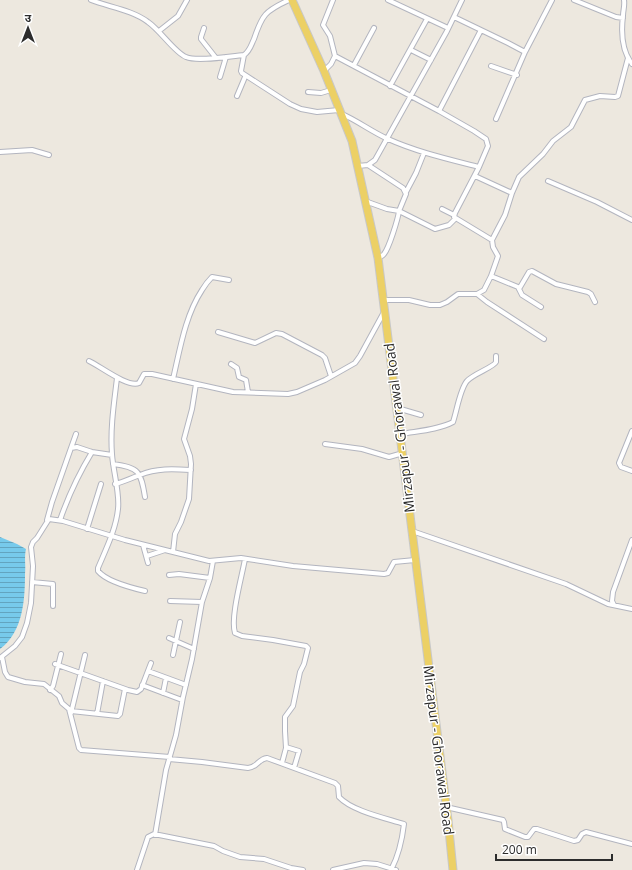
<svg xmlns="http://www.w3.org/2000/svg" width="632" height="870" font-family="'Open Sans','Noto Sans Devanagari',sans-serif">
  <style>
    .water { fill: url(#water-rules) }
    .lines { fill: none; stroke-linecap: round; stroke-linejoin: round }
    .minor-casing { stroke: #b3b5bf; stroke-width: 6 }
    .primary-casing { stroke: #c8c8c8; stroke-width: 9 }
    .minor { stroke: #fff; stroke-width: 4 }
    .primary { stroke: #ecd065; stroke-width: 7 }
    .labels { text-anchor: middle; dominant-baseline: central; stroke-width: 3; stroke-linejoin: round; paint-order: stroke }
    .street-label { font-size: 14px; fill: #2c2c2c; stroke: #fff }
  </style>
  <defs>
    <pattern id="water-rules" width="6" height="5" patternUnits="userSpaceOnUse"><rect width="6" height="5" fill="#77caeb"/><path d="M0 2.5h6" fill="none" stroke="#62a4bf"/></pattern>
  </defs>
  <rect width="100%" height="100%" fill="#ede8df"/>
  <path class="water" d="M0,537L17,544L26,549C24,557 26,566 25,574C25,600 23,632 0,649Z"/>
  <g class="lines">
    <defs>
      <path id="minor" d="M91,0C109,7 132,10 148,22C160,30 175,53 186,57C198,62 230,56 244,55C250,51 251,45 254,39C262,15 265,11 289,0
        M388,0L448,28
        M574,0L616,17L623,18
        M624,0C625,6 623,10 623,16C621,32 622,51 632,64
        M454,17L508,43L525,52
        M204,28L201,37V39L216,58
        M159,31L178,16L187,0
        M411,50L431,60
        M244,55L241,71L242,73L290,104L301,109L317,112L339,110
        M335,56L439,111L474,131L486,139L488,146L479,167L455,213L454,217L492,240
        M354,65L374,28
        M491,66L517,75
        M324,71L331,64L335,56L330,36L323,25L333,0
        M220,77L226,57
        M390,86L427,19
        M308,92L321,93L331,90
        M237,96L245,77
        M439,111L481,30
        M342,114C358,121 372,132 388,139C417,152 448,159 479,167
        M496,119L525,52L552,0
        M0,152L32,150L49,155
        M358,166L368,165L375,160L447,31L462,0
        M475,176L512,193
        M548,181L597,202L632,220
        M406,192L416,173L424,153
        M365,201L387,209L399,211L406,194L403,188L368,165
        M442,209L454,215
        M378,258C380,257 383,256 384,254C389,248 398,219 399,211L435,229L449,225L455,219
        M491,276L518,287L522,295L541,307
        M519,289L529,272L532,271L556,284L588,292L591,294L595,302
        M477,294L487,302L544,339
        M384,300H409L430,305H440L447,302L458,294H477L484,290L491,276L497,259L498,256L493,247L492,240L505,215L512,193L519,177L543,154L553,141L571,127L585,100L600,96L615,97L618,96L628,58
        M218,332L255,343L276,333L282,334L322,355L325,358L331,376
        M89,361C100,366 128,388 139,383L144,374H152L233,392L288,394L297,392L325,380L355,363L360,356L384,312
        M231,364L237,368L239,377L246,380L248,392
        M117,378C114,403 110,429 112,454C113,471 120,493 118,509C116,529 106,549 98,568V571C107,582 132,588 145,591
        M173,379C180,349 185,316 202,290C205,285 208,281 212,277L229,280
        M397,408L421,415
        M632,431L619,463L621,467L632,471
        M401,434C417,431 438,430 453,422C457,410 460,389 467,381C473,374 494,367 496,362C496,361 496,358 496,356
        M325,444L362,449L389,457L403,453
        M71,448L76,434
        M113,464C139,467 141,472 145,497
        M115,484C124,482 131,478 140,475C157,468 173,469 191,470
        M47,520L52,502L71,448L77,447L92,452L112,455
        M60,520C69,494 78,475 92,452
        M87,529L101,484
        M412,531L566,584L608,604L632,609
        M143,545L148,563
        M173,552L175,534L181,522L189,499L191,464L190,456L184,439L192,409L196,384
        M147,556L165,550
        M245,559C242,576 230,618 235,633L242,636L273,640L306,646L308,648L304,664L300,672L293,706L285,717V731L286,748L282,763
        M169,575L179,574L210,578
        M32,582L53,584V606
        M170,601L202,602
        M614,605L612,601L613,592L632,540
        M169,638L194,649
        M173,655L180,622
        M2,657L5,672L8,677L25,682L44,684L59,696L62,703L69,709L79,748L81,750L170,757
        M0,658L15,646L22,637L27,623L31,603L33,566L31,547L33,542L37,538L49,519L63,521L125,540L209,561L241,558L293,566L384,574L388,573L394,562L415,560
        M55,664L128,690L137,692L141,689L151,663
        M148,671L186,685
        M142,685L182,700
        M50,690L53,686L61,654
        M163,693L166,678
        M71,711L118,716L120,714L125,689
        M71,713L85,655
        M97,714L103,681
        M286,747L299,751L294,768
        M169,759L202,762L248,768C258,767 258,759 267,758L335,783L338,786L339,797C352,811 385,818 404,824C402,841 399,855 391,870
        M446,807L503,820L504,822L505,829L525,837H528L534,829H537L574,841L578,840L582,834L586,832L632,844
        M155,835L166,770L176,735L183,697L192,659L202,602L210,578L213,561
        M137,870L148,837L154,834L214,846L223,851L240,857L264,859L291,868L303,870
        M333,870L364,863L377,864L396,870"/>
      <path id="primary" d="M292,0L324,71L352,141L378,258L448,820L453,870"/>
    </defs>
    <use href="#minor" class="minor-casing"/>
    <use href="#primary" class="primary-casing"/>
    <use href="#minor" class="minor"/>
    <use href="#primary" class="primary"/>
  </g>
  <g class="labels">
    <g class="street-label">
      <text transform="translate(399 428) rotate(-97)">Mirzapur - Ghorawal Road</text>
      <text transform="translate(439 750) rotate(83)">Mirzapur - Ghorawal Road</text>
    </g>
  </g>
  <g transform="translate(28 28)" stroke="#ffffff" stroke-width="3" paint-order="stroke">
  <path d="M0-3L7 15L0 10L-7 15Z" fill="#2c2c2c"/>
  <text y="-6" font-size="11" font-weight="bold" text-anchor="middle" fill="#2c2c2c">उ</text>
  </g>
  <path d="M496 854v6h116v-6" fill="none" stroke="#2c2c2c" stroke-width="2"/>
  <text x="502" y="854" font-size="12" fill="#2c2c2c" stroke="#ffffff" stroke-width="3" paint-order="stroke">200 m</text>
</svg>
